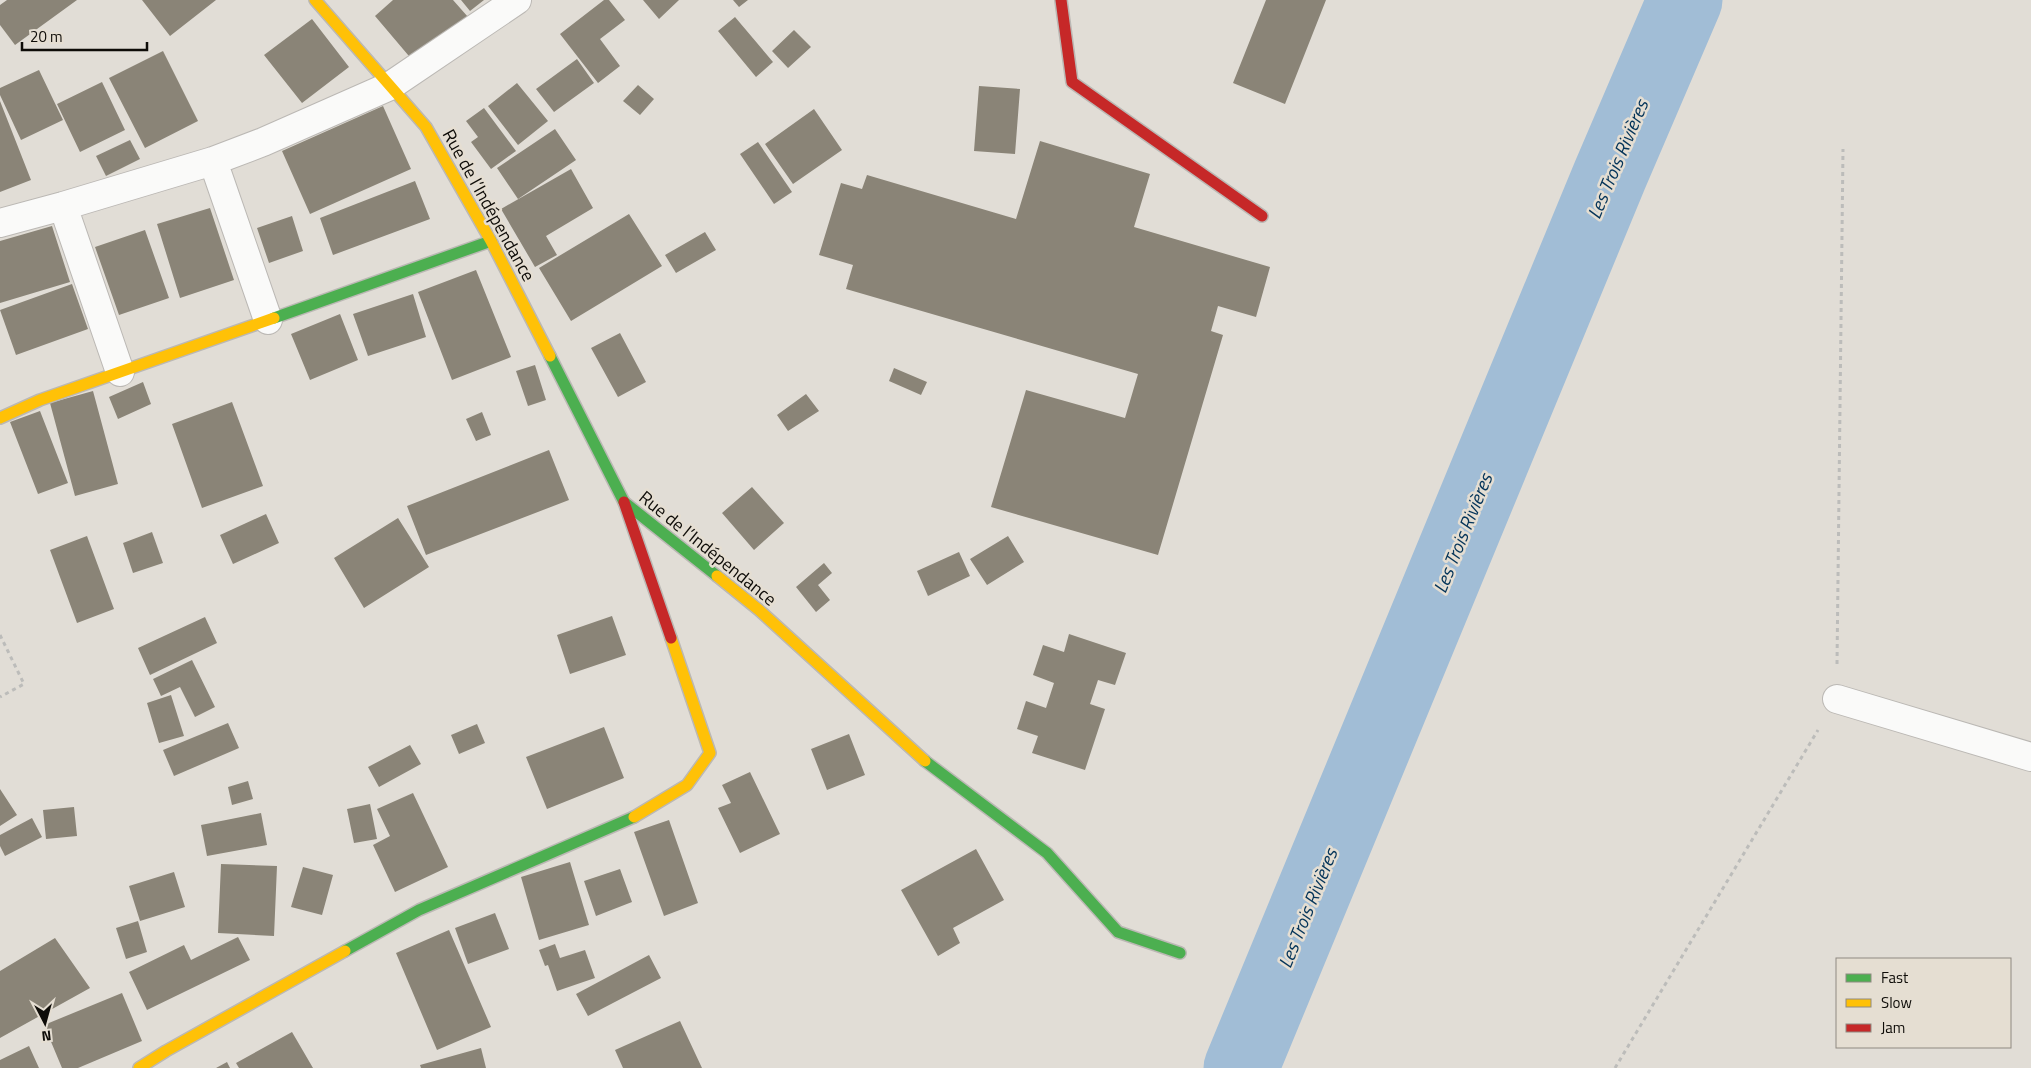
<svg xmlns="http://www.w3.org/2000/svg" width="2031" height="1068" font-family="'Titillium Web',sans-serif">
  <style>
    .lines { fill: none; stroke-linecap: round; stroke-linejoin: round }
    .river { stroke: #a1bdd6; stroke-width: 75 }
    .building { fill: #8a8477 }
    .street-casing { stroke: #bbb8b4; stroke-width: 30 }
    .fast-casing { stroke: #bbb8b4; stroke-width: 14 }
    .slow-casing { stroke: #bbb8b4; stroke-width: 14 }
    .jam-casing { stroke: #bbb8b4; stroke-width: 14 }
    .path { stroke: #bcbcba; stroke-width: 3; stroke-dasharray: 4 4; stroke-linecap: butt }
    .street { stroke: #fafaf9; stroke-width: 28 }
    .fast { stroke: #4caf50; stroke-width: 11 }
    .slow { stroke: #ffc107; stroke-width: 11 }
    .jam { stroke: #c62828; stroke-width: 11 }
    .labels { text-anchor: middle; dominant-baseline: central; stroke-width: 5; stroke-linejoin: round; paint-order: stroke }
    .street-label { font-size: 18px; fill: #0e0c08; stroke: #e5ded2 }
    .water-label { font-size: 19px; font-style: italic; fill: #043459; stroke: #e5ded2 }
  </style>
  <rect width="100%" height="100%" fill="#e1ddd6"/>
  <g class="lines">
    <path class="river" d="M1241,1068L1610,175L1685,0"/>
  </g>
  <path class="building" d="M7,0H77L15,45L0,25V5Z
    M142,0H216L170,36Z
    M393,0H453L468,17L414,62L375,16Z
    M461,0H484L470,11Z
    M604,0H609L625,20L600,39L620,66L598,83L560,34Z
    M643,0H679L659,19Z
    M733,0H748L739,7Z
    M1266,0H1326L1285,104L1233,83Z
    M735,17L773,62L756,77L718,31Z
    M312,19L349,67L302,103L264,55Z
    M794,30L811,47L788,68L772,51Z
    M163,51L198,121L145,148L109,78Z
    M577,59L594,83L554,112L536,89Z
    M39,70L63,120L21,140L0,95V88Z
    M102,82L125,130L80,152L57,104Z
    M517,83L548,121L518,145L488,106Z
    M638,85L654,99L640,115L623,101Z
    M979,86L1020,89L1015,154L974,151Z
    M0,101L31,180L0,192Z
    M383,106L411,169L310,214L282,151Z
    M484,108L516,151L491,169L471,142L478,137L466,121Z
    M814,109L842,150L793,184L765,144Z
    M555,129L576,160L518,199L497,168Z
    M130,140L140,159L106,176L96,156Z
    M1040,141L1150,174L1134,227L1270,267L1256,317L1218,306L1211,331L1223,335L1158,555L991,507L1026,390L1125,418L1138,374L846,289L853,265L819,255L841,183L862,189L867,175L1016,219Z
    M758,142L792,192L774,204L740,154Z
    M571,169L593,208L546,236L557,255L535,267L501,209Z
    M415,181L430,219L333,255L320,218Z
    M210,208L234,280L180,298L157,224Z
    M629,214L662,266L571,321L539,268Z
    M292,216L303,251L269,263L257,228Z
    M52,226L70,282L0,303V241Z
    M145,230L169,298L119,315L95,247Z
    M705,232L716,250L676,273L665,255Z
    M476,270L511,357L452,380L418,292Z
    M72,284L88,329L16,355L0,310Z
    M413,294L426,337L368,356L353,314Z
    M340,314L358,360L310,380L291,334Z
    M620,333L646,382L618,397L591,348Z
    M535,365L546,400L528,406L516,371Z
    M894,368L927,382L921,395L889,381Z
    M143,382L151,404L118,419L109,397Z
    M93,391L118,484L75,496L50,403Z
    M806,394L819,411L788,431L777,415Z
    M232,402L263,486L202,508L172,424Z
    M40,411L68,483L38,494L10,422Z
    M482,412L491,435L476,441L466,419Z
    M549,450L569,500L426,555L407,506Z
    M752,487L784,523L754,550L722,513Z
    M266,514L279,543L233,564L220,535Z
    M398,518L429,567L364,608L334,558Z
    M152,532L163,563L133,573L123,543Z
    M87,536L114,609L77,623L50,550Z
    M1008,536L1024,562L987,585L970,559Z
    M959,552L970,576L928,596L917,571Z
    M824,563L832,573L818,585L830,600L816,612L796,587Z
    M612,616L626,655L570,674L557,635Z
    M205,617L217,643L150,675L138,648Z
    M1069,634L1126,653L1115,685L1098,680L1090,704L1105,709L1085,770L1032,753L1038,736L1017,729L1026,701L1046,708L1054,683L1033,675L1043,645L1064,652Z
    M192,660L215,707L195,717L180,687L161,696L153,679Z
    M171,695L184,736L159,743L147,703Z
    M228,723L239,748L174,776L163,750Z
    M477,724L485,743L459,754L451,735Z
    M604,727L624,778L547,809L526,757Z
    M849,734L865,775L827,790L811,749Z
    M410,745L421,764L379,787L368,767Z
    M750,772L780,834L740,853L718,808L731,803L722,785Z
    M248,781L253,799L232,805L228,787Z
    M0,789L17,815L0,826Z
    M413,793L448,867L395,892L373,845L390,836L377,809Z
    M370,804L377,839L354,843L347,809Z
    M74,807L77,836L46,839L43,810Z
    M261,813L267,845L207,856L201,825Z
    M32,818L42,837L5,856L0,846V835Z
    M669,820L698,903L664,916L634,832Z
    M976,849L1004,900L953,928L960,943L938,956L901,890Z
    M570,862L589,925L539,940L521,877Z
    M221,864L277,866L274,936L218,933Z
    M303,867L333,875L322,915L291,907Z
    M620,869L632,902L596,916L584,881Z
    M174,872L185,907L140,921L129,886Z
    M495,913L509,949L468,964L455,928Z
    M138,921L147,952L126,959L116,928Z
    M449,930L491,1027L437,1050L396,953Z
    M238,937L250,960L147,1010L129,972L184,945L191,960Z
    M55,938L90,988L0,1038V971Z
    M555,944L560,958L585,950L595,978L557,991L548,965L545,966L539,950Z
    M649,955L661,978L588,1016L576,994Z
    M122,993L142,1041L78,1068H62L44,1025Z
    M680,1021L702,1068H623L615,1050Z
    M292,1032L313,1068H239L236,1063Z
    M29,1046L39,1068H0V1060Z
    M481,1048L486,1068H421L420,1065Z
    M227,1062L230,1068H216Z"/>
  <g class="lines">
    <defs>
      <path id="street" d="M213,161L268,320
        M63,206L120,372
        M0,223L63,206L213,161L263,142L390,86L517,0
        M1837,699L2031,757"/>
      <path id="fast" d="M274,318L491,241
        M550,356L624,502L717,576
        M925,761L1047,853L1118,932L1180,953
        M345,951L419,910L634,817"/>
      <path id="slow" d="M315,0L426,127L491,241L550,356
        M0,418L40,400L274,318
        M717,576L759,610L925,761
        M634,817L687,785L710,753L671,638
        M139,1068L166,1051L345,951"/>
      <path id="jam" d="M1061,0L1072,82L1262,216
        M624,502L671,638"/>
    </defs>
    <use href="#street" class="street-casing"/>
    <use href="#fast" class="fast-casing"/>
    <use href="#slow" class="slow-casing"/>
    <use href="#jam" class="jam-casing"/>
    <path class="path" d="M0,635L24,684L0,697
      M1837,664L1843,149
      M1615,1068L1818,730"/>
    <use href="#street" class="street"/>
    <use href="#fast" class="fast"/>
    <use href="#slow" class="slow"/>
    <use href="#jam" class="jam"/>
  </g>
  <g class="labels">
    <g class="street-label">
      <text transform="translate(489 205) rotate(61)">Rue de l’Indépendance</text>
      <text transform="translate(708 548) rotate(39)">Rue de l’Indépendance</text>
    </g>
    <g class="water-label">
      <text transform="translate(1617 159) rotate(-67)">Les Trois Rivières</text>
      <text transform="translate(1462 533) rotate(-68)">Les Trois Rivières</text>
      <text transform="translate(1307 908) rotate(-68)">Les Trois Rivières</text>
    </g>
  </g>
  <rect x="1836" y="958" width="175" height="90" fill="#e5ded2" stroke="#8f8a81"/>
  <rect x="1846" y="974" width="25" height="8" fill="#4caf50" stroke="#8f8a81"/>
  <text x="1881" y="983" font-size="15" fill="#0e0c08">Fast</text>
  <rect x="1846" y="999" width="25" height="8" fill="#ffc107" stroke="#8f8a81"/>
  <text x="1881" y="1008" font-size="15" fill="#0e0c08">Slow</text>
  <rect x="1846" y="1024" width="25" height="8" fill="#c62828" stroke="#8f8a81"/>
  <text x="1881" y="1033" font-size="15" fill="#0e0c08">Jam</text>
  <g transform="translate(45 1023) rotate(174)" stroke="#e5ded2" stroke-width="4" paint-order="stroke">
  <path d="M0-4L9 19L0 12L-9 19Z" fill="#0e0c08"/>
  <text y="-8" font-size="14" font-weight="bold" text-anchor="middle" fill="#0e0c08">N</text>
  </g>
  <path d="M22 42v8h125v-8" fill="none" stroke="#0e0c08" stroke-width="2.5"/>
  <text x="30" y="42" font-size="15" fill="#0e0c08" stroke="#e5ded2" stroke-width="4" paint-order="stroke">20 m</text>
</svg>
